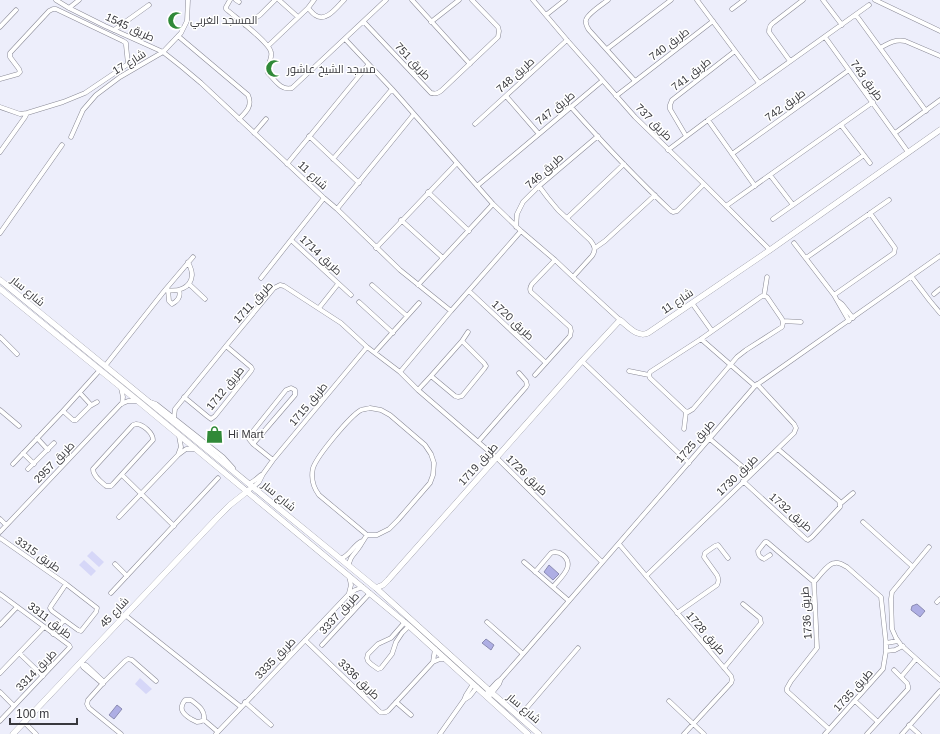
<svg xmlns="http://www.w3.org/2000/svg" width="940" height="734" font-family="Helvetica,Cairo,sans-serif">
  <style>
    .pitch { fill: #d6d7f8 }
    .water { fill: #aeaee4; stroke: #8b8bb2 }
    .lines { fill: none; stroke-linecap: round; stroke-linejoin: round }
    .street-casing { stroke: #8a8a96; stroke-width: 5 }
    .secondary-casing { stroke: #8a8a96; stroke-width: 6 }
    .street { stroke: #fff; stroke-width: 4 }
    .secondary { stroke: #fff; stroke-width: 5.5 }
    .labels { text-anchor: middle; dominant-baseline: central; stroke-width: 3; stroke-linejoin: round; paint-order: stroke }
    .poi-label { font-size: 11px; fill: #38383d; stroke: #fff; text-anchor: start }
    .street-label { font-size: 11px; fill: #38383d; stroke: #fff }
  </style>
  <rect width="100%" height="100%" fill="#edeefb"/>
  <path class="pitch" d="M92,551L104,562L99,567L87,556Z
    M84,560L96,571L91,576L79,565Z
    M140,678L152,689L146,694L135,684Z"/>
  <path class="water" d="M549,565L559,574L553,580L544,572Z
    M917,604L925,611L920,617L911,610L912,606Z
    M486,639L494,645L491,650L482,643Z
    M117,705L122,709L114,719L109,715Z"/>
  <g class="lines">
    <defs>
      <path id="street" d="M56,0L69,8L105,26L163,52L182,67L201,83L324,198L337,209L400,270L451,311
        M230,0L226,7V9C235,17 269,42 271,52C273,59 266,65 268,73C275,80 281,91 292,88L386,0
        M236,0L239,2
        M279,0L298,17
        M412,0L470,64
        M533,0L567,40L635,117L704,184L770,250
        M608,0C603,4 587,14 586,20C585,24 587,27 589,30L635,81
        M697,0L759,83
        M823,0L842,25
        M875,0L940,31
        M69,8L79,0
        M308,8C310,10 312,13 315,15C326,23 337,7 344,0
        M732,9L744,0
        M546,15L565,0
        M856,15L926,111
        M364,22L431,93C435,94 438,94 442,90L498,37L499,31L498,27L472,0
        M431,22L459,0
        M245,25L260,15L275,0
        M0,27L16,10
        M114,30L149,5
        M178,36L248,95C253,106 246,112 239,119
        M825,37L908,152
        M345,39L392,89L493,204L521,231L555,260L573,277L620,320
        M268,46L308,8L314,0
        M880,48C889,43 895,39 905,41L940,56
        M607,49L671,0
        M790,61L769,32C769,28 770,25 773,23L803,0
        M0,79L18,74L20,72L19,69L10,57V53L49,11L53,9H56L123,41L126,43V45L128,64L85,93L63,102L27,113L20,114L0,107
        M506,96L539,134L602,81
        M616,96L713,21
        M571,107C603,143 636,178 671,211L673,212L677,211L704,184
        M708,120L755,186
        M475,124L567,40
        M841,125L870,163
        M254,133L266,119
        M895,133L940,100
        M309,136L359,183
        M686,136L670,109V105L672,100L735,51
        M71,137L83,110L96,95L120,77L163,52L181,33L187,21L188,0
        M668,150L708,120L869,5
        M0,152L25,117L27,113
        M732,154L849,70
        M333,159L392,89
        M287,164L368,65
        M770,175L793,205
        M477,186L539,134
        M539,186L548,198L558,210L590,240C595,246 596,250 592,256L573,277
        M428,192L469,231
        M726,206L873,102
        M337,209L414,114
        M567,218L624,164
        M773,219L864,155
        M401,220L443,258
        M516,227L517,214L523,202L539,186L598,136
        M0,233L62,145
        M291,240L351,295
        M794,243L834,295L849,321
        M376,248L457,163
        M595,248L605,241L655,195
        M806,258L889,200
        M911,276L930,301L940,313
        M261,278L324,198
        M189,284L205,299
        M372,285L407,316
        M418,285L493,204
        M165,290C177,292 191,289 192,275C192,270 190,266 188,262
        M168,290L169,301L172,304C178,301 181,296 179,290
        M469,291L546,363
        M934,294L940,289
        M834,295L894,253L895,248L870,213
        M762,296H765L767,297L782,319L783,323L782,327L746,350L737,357L693,409L688,412L685,411L650,378L649,375L650,372L701,339Z
        M764,296L767,277
        M838,301L842,304L853,318
        M359,302L393,333
        M692,303L712,331
        M319,308L338,284
        M783,321L801,322
        M0,337L17,354
        M701,339L755,386
        M462,341L484,363L486,366L484,369L462,396L458,397L455,396L431,376Z
        M462,341L468,332
        M375,352L419,303
        M582,361L689,463
        M105,366L165,290L193,257
        M629,371L649,375
        M400,372L451,311L521,231
        M535,375L570,336L571,331L570,327L531,292C529,289 530,287 532,284L555,260
        M121,388L123,397L122,404
        M418,390L431,376
        M80,393L91,405
        M184,397L207,416L211,419L215,416L251,371L252,369L251,367L226,346
        M150,402L156,404L223,457L233,468
        M370,408L381,410L390,415L425,445L431,454L434,463L433,475L430,483L398,520L389,529L377,535H367L319,495C313,487 311,477 313,468C317,456 350,416 361,410C364,409 367,409 370,408Z
        M0,410L19,426
        M63,411L73,420H76L90,406L97,402
        M174,417L175,409L226,346L274,288L280,285L284,286L341,323L367,347L400,372L418,390L499,460L602,562
        M136,424C143,424 153,433 153,440L113,484L111,486H106C101,482 93,476 93,469L133,425Z
        M684,429L686,412
        M37,438L48,450
        M710,439L751,474
        M478,442L526,387L527,385L526,381L519,373
        M253,444L295,395V390L291,388L286,390L250,435L249,439L253,444L273,460
        M23,453L34,464
        M178,455L181,447L179,436
        M13,464L63,411L99,371
        M28,469L54,443
        M122,475L174,526
        M743,481L806,539L808,540L812,537L840,507V504L839,501L778,449
        M249,484L255,480L261,475
        M253,487L259,482L263,474L273,460L367,347
        M840,504L853,493
        M119,517L178,455L186,449H195
        M0,519L6,525
        M863,522L912,566
        M0,532L121,404L128,401H138
        M0,538L66,584
        M619,544L731,676L732,680L731,683L684,734
        M929,547L892,592L891,599L892,629L896,638L901,645L940,680
        M770,555L764,559C759,557 758,555 758,551L765,542H767L814,582L817,648L791,681L787,688V691L829,729
        M340,559C350,556 353,545 362,541
        M524,562L569,601
        M115,564L127,576
        M349,566C349,557 355,554 360,546C362,543 364,539 367,535
        M535,572L551,553C556,551 559,552 563,555C576,566 560,578 553,587
        M349,576L351,585L349,593
        M646,576L794,433L796,428L794,424L757,384
        M814,582C819,577 828,563 835,563C839,562 843,565 847,567L881,597L886,643V651L883,669L825,734
        M66,584L97,608L96,612L81,631L78,630L52,611L50,608L51,606Z
        M111,593L218,478
        M0,594L69,645L70,647L0,721
        M937,602L940,599
        M677,613L717,585C719,581 719,579 717,575L704,557L705,553L715,546L718,545L728,558
        M125,615L241,707
        M405,622L391,638L378,644L368,654L367,658L368,661L371,664L378,669L381,668L392,654L396,642L402,633L409,626
        M487,622L523,654
        M0,625L17,607
        M53,634L64,620
        M305,640L380,712C383,713 385,713 388,711L433,662L440,659H445
        M886,643L898,641
        M322,645L370,593
        M886,651L895,650L903,646
        M19,653L43,676
        M433,662L435,649
        M724,668L761,623L760,618L743,604
        M0,673L44,627
        M901,677L916,659
        M103,684L83,667V665H86L104,682
        M0,692L14,706
        M485,695L497,682L501,679L523,654L755,386L940,256
        M488,698L499,684L501,679
        M185,700H191C199,706 205,710 204,720C202,721 199,722 197,722C195,721 193,720 191,719C183,714 178,709 185,700Z
        M464,700L466,695L473,684
        M669,701L704,734
        M855,701L878,722
        M245,702L271,725
        M396,702L411,715
        M519,717L578,648
        M204,720L218,732
        M24,722L36,734
        M909,725L919,734
        M121,734L89,708L87,704L88,700L104,682L125,661L128,659L132,660L156,681
        M216,734L348,595L355,590L363,587
        M440,734L464,700L470,696L477,687
        M867,734L908,689V686L907,683L894,670
        M902,734L940,691"/>
      <path id="secondary" d="M0,280L376,588L492,693L539,734
        M0,289L138,401L409,626L528,734
        M376,588L383,585L388,580L582,361L620,320C628,326 637,338 648,333L770,250L940,130
        M13,734L218,517L230,505L249,490"/>
    </defs>
    <use href="#street" class="street-casing"/>
    <use href="#secondary" class="secondary-casing"/>
    <use href="#street" class="street"/>
    <use href="#secondary" class="secondary"/>
  </g>
  <defs>
    <symbol id="mosque-bare" viewBox="-9 -9 18 18"><path d="M3.5-4.9A6 6 0 1 0 3.5 4.9A5 5 0 1 1 3.5-4.9Z" fill="#308938" stroke="#fff" stroke-width="2.5" paint-order="stroke"/></symbol>
    <symbol id="shop-bare" viewBox="-9 -9 18 18"><path d="M-5-2.5h2.3a2.7 3.5 0 0 1 5.4 0H5L5.5 6h-11ZM-1.5-2.5h3a1.5 2.3 0 0 0-3 0Z" fill="#308938" stroke="#fff" stroke-width="2.5" paint-order="stroke"/></symbol>
  </defs>
  <g fill-rule="evenodd">
    <use href="#mosque-bare" x="164" y="8" width="25" height="25"/>
    <use href="#mosque-bare" x="262" y="56" width="25" height="25"/>
    <use href="#shop-bare" x="202" y="422" width="25" height="25"/>
  </g>
  <g class="labels">
    <g class="poi-label">
      <text x="190" y="20">المسجد الغربي</text>
      <text x="287" y="69">مسجد الشيخ عاشور</text>
      <text x="228" y="434">Hi Mart</text>
    </g>
    <g class="street-label">
      <text transform="translate(130 27) rotate(25)">طريق 1545</text>
      <text transform="translate(669 44) rotate(-37)">طريق 740</text>
      <text transform="translate(413 61) rotate(47)">طريق 751</text>
      <text transform="translate(129 62) rotate(-32)">شارع 17</text>
      <text transform="translate(691 74) rotate(-38)">طريق 741</text>
      <text transform="translate(515 75) rotate(-42)">طريق 748</text>
      <text transform="translate(867 80) rotate(54)">طريق 743</text>
      <text transform="translate(785 105) rotate(-36)">طريق 742</text>
      <text transform="translate(555 108) rotate(-39)">طريق 747</text>
      <text transform="translate(654 122) rotate(45)">طريق 737</text>
      <text transform="translate(544 171) rotate(-42)">طريق 746</text>
      <text transform="translate(313 175) rotate(43)">شارع 11</text>
      <text transform="translate(321 255) rotate(43)">طريق 1714</text>
      <text transform="translate(28 291) rotate(40)">شارع سار</text>
      <text transform="translate(677 301) rotate(-34)">شارع 11</text>
      <text transform="translate(253 302) rotate(-47)">طريق 1711</text>
      <text transform="translate(513 320) rotate(43)">طريق 1720</text>
      <text transform="translate(225 388) rotate(-51)">طريق 1712</text>
      <text transform="translate(308 404) rotate(-50)">طريق 1715</text>
      <text transform="translate(695 441) rotate(-49)">طريق 1725</text>
      <text transform="translate(54 462) rotate(-46)">طريق 2957</text>
      <text transform="translate(478 464) rotate(-48)">طريق 1719</text>
      <text transform="translate(527 475) rotate(44)">طريق 1726</text>
      <text transform="translate(737 475) rotate(-44)">طريق 1730</text>
      <text transform="translate(279 496) rotate(40)">شارع سار</text>
      <text transform="translate(791 512) rotate(41)">طريق 1732</text>
      <text transform="translate(38 554) rotate(35)">طريق 3315</text>
      <text transform="translate(114 612) rotate(-47)">شارع 45</text>
      <text transform="translate(339 613) rotate(-47)">طريق 3337</text>
      <text transform="translate(806 613) rotate(-94)">طريق 1736</text>
      <text transform="translate(50 620) rotate(37)">طريق 3311</text>
      <text transform="translate(706 633) rotate(49)">طريق 1728</text>
      <text transform="translate(275 658) rotate(-46)">طريق 3335</text>
      <text transform="translate(36 670) rotate(-46)">طريق 3314</text>
      <text transform="translate(359 679) rotate(44)">طريق 3336</text>
      <text transform="translate(853 690) rotate(-48)">طريق 1735</text>
      <text transform="translate(524 708) rotate(41)">شارع سار</text>
    </g>
  </g>
  <path d="M10 718v6h67v-6" fill="none" stroke="#38383d" stroke-width="2"/>
  <text x="16" y="718" font-size="12" fill="#38383d" stroke="#ffffff" stroke-width="3" paint-order="stroke">100 m</text>
</svg>
